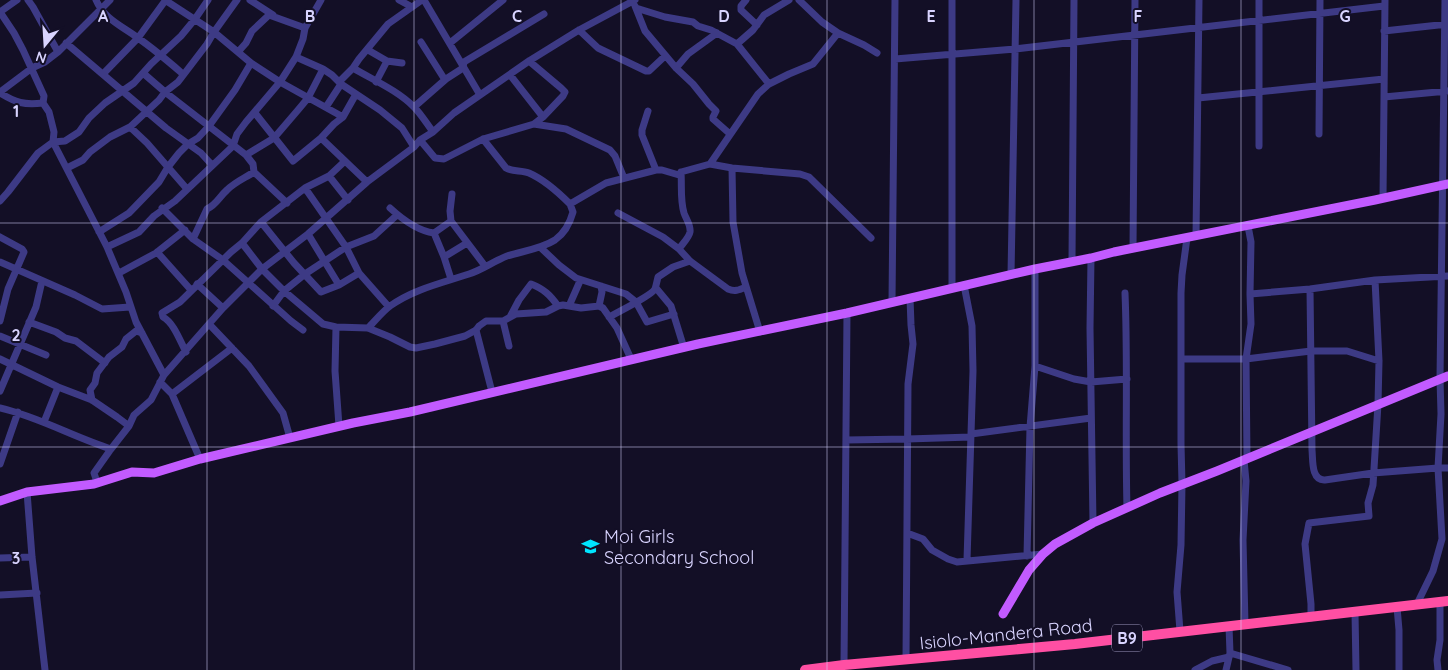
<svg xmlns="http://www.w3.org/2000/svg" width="1448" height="670" font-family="Quicksand,sans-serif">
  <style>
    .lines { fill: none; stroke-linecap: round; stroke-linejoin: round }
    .minor { stroke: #3d3a85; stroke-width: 7 }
    .major { stroke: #c25bff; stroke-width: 9 }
    .highway { stroke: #ff4fa3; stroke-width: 10 }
    .grid { fill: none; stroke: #d9d4ff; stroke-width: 1; stroke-opacity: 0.55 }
    .labels { text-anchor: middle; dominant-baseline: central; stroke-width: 4; stroke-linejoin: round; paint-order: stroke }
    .shield { fill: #130f26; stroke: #9e99be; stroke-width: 1 }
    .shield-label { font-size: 16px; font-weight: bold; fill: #d9d4ff }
    .poi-label { font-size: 18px; fill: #d9d4ff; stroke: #130f26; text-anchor: start }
    .street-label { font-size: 18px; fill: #d9d4ff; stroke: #130f26 }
    .grid-label { font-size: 16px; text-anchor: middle; font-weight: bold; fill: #d9d4ff; stroke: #130f26; stroke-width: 4; stroke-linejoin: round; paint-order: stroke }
  </style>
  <rect width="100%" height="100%" fill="#130f26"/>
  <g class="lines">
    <path class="minor" d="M28,0L33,7L58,52
      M96,0C104,19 122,26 138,38C154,49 169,62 183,74
      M165,0L214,32L251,63L280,82L343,117L356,94
      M250,0L273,15
      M399,0L412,7
      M424,0L480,95
      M746,0L741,6V10L757,25
      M799,0L822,22L838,33L864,45L877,53
      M635,6L645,31L676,68L693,84L709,104L716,111L713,117V119L730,134
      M636,8L665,17L693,22L698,26L711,30L737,44L753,30L764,15L789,0
      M0,12L14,33L23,50L44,96L43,103L49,112L54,132L53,142L107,247L126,292L136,322L164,375
      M0,12L17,0
      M579,30L598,48L646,71H649L665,56
      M1384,31L1448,24
      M421,42L445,80
      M66,43L166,128L201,153L212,165
      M450,43L503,0
      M737,44L769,84
      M368,50L387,61L402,63
      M238,52L246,43L252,31L269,15L305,28
      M296,57L323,69L332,75L341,84L380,110L402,128L414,147
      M895,59L1015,49L1384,6
      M529,61L561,88L565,92L563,96L543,117L534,124
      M353,68C373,80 397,90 414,107C421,114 427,124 433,132
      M676,68L688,54L717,33
      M143,73L165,92L246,155L253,164L254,172L287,203
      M103,74L138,38L165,1
      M510,75L543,117
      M339,82L353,68L359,59L388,24L422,0
      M376,82L387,61
      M0,92L32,68L45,62L58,52L110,0
      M0,93C16,103 24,105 43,103
      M1384,97L1448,91
      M1198,98L1384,79
      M326,107L341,84
      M414,107L446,79L463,68L464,62L544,14
      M648,111L642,130V135L656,170
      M255,113L293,161L321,138L334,124L343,117
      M130,127L147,143L187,189
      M1319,134L1320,0
      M321,138L367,182
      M483,139L506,168C513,172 521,170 529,173C545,180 558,192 570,204
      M420,140L435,158L444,159L483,139L534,124L566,129L610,150L615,156L624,178
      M1259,146V0
      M246,155L274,138L298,110L308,98L323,69
      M710,164L732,168L800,174L809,177L871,238
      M67,168L83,160L90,152L110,137L130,127L159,100L165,92L178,82L207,44L214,32L237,0
      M732,168L733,222L742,273L760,332
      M329,176L348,200
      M305,188L346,247L359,273L389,307
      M452,194L450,211L451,221L485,266
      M1383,198L1385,0
      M0,201L8,192L38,153L53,142L65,141L79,132L89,118L105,103L134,83L151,64L181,36L195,19L208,0
      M162,208L193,239L223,260L291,321L303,330
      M390,208C402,219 418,231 434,233L451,221
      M618,213L663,237L679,249L690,261L728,289C735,292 739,290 746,287
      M261,222L294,263L321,292L339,285L359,273
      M99,232L129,213L159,182L168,167L179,153L188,144L198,138L209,126L235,90L251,63
      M434,233L444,257L451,279
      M308,234L339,285
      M1196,236L1199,0
      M0,237L22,249L24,252L8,289L0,321
      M193,239L207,209C217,204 219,197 227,190C235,182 245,178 254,172
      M242,243L262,269L284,291L323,324L336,327L368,328L390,337L410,347L416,348L435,344L465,336L476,330L479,326L486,321H503L516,314L546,312L558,306L563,305L581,308L599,306L603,308L617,328L631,359
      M107,247L139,232L154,216L175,201L233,146L237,134L246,122L280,82L296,57L303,39L305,28L321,0
      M540,247L559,265L576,278L626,294L636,302L647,322L674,314
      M1133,248L1135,0
      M679,249C682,244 689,238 690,232C691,225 686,219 684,213C680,200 682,186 681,172
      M157,252L191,290
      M444,257L467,243
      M1091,258L1090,328L1093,523
      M1072,261L1074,0
      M0,262L75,295L102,309L130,307
      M119,273L156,253L185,230
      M1011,275L1016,0
      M197,284L223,308
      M964,285L972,326L973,371L967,560
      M656,288L671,306L684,348
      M952,288V0
      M1310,289L1312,450C1313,460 1311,481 1325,480L1373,473L1438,468L1441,414L1440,379L1445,0
      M1125,293C1128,365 1125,436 1127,508
      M1250,294L1310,289L1375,280L1448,276
      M892,302L895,0
      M273,306L284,291L305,274L346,247L374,236L397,215
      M569,306L580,281
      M599,306L602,292L601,286
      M510,317L519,300L531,284C544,289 550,295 558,306
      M609,317C618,312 651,296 655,289C656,286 657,281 658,277L673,267L690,261
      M503,321L509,346
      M29,322L56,332L65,338L76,341L105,363
      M209,324L249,366L257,377L283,413L290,438
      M336,327L335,371L339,426
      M368,328C375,321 382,312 390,306C414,289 442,283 469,274C482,270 494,261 507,256C523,251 541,249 555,240C565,233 570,223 573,212L570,204L606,183L656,170H662L679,175L681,172L710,164L758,94L769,84L789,74L813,64L838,33
      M476,330L492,392
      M0,336L46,355
      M186,352C180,341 174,323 163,317L162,313L180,302L231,252L242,243L261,222L305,188L329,176L345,161
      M0,359L58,387L92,400L117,417L129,426
      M1181,359H1246L1311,351H1347L1379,361
      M1035,366L1074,379L1091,382L1127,379
      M160,382L172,394L200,459
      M0,391L36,307L42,281
      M172,394L232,348
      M92,400L90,390L95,383L97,373L109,357L122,347L126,339L136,331L142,333
      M0,408C39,417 73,437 111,449
      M44,422L58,387
      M971,434L1091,418
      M846,440L907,439L971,437
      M1247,458L1246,359L1251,324L1250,294L1251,242L1248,226
      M1244,460L1246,481L1243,540L1245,624
      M0,464L18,412
      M94,484L96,479L94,473L111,449L129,426L134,415L151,400L164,375L223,308L262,269L308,234L367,182L414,147L420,140L433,132L454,113L529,61L579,30L635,0
      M27,492L32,557L45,670
      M907,533L923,539L932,550L948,559L957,562L1043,554
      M1027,556L1030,427L1035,366V269
      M0,558L32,557
      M0,595L37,593
      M1417,604L1433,571L1442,539L1438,468H1448
      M1397,607L1399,630V670
      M1355,612L1356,670
      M1311,618V604L1305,544L1309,523L1369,516L1368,503L1373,485L1378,404L1379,361L1375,280
      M1180,631L1177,592L1181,545L1182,484L1181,444V293L1182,275L1187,238
      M1230,653L1288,670
      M906,660L908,384L913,344L911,325L910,298
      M844,665L847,313
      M1195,670L1212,661L1229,657
      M1226,670L1230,653L1229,626
      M1438,670L1437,660L1440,640V602"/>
    <path class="major" d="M0,501L27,492L94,484L132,472L154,473L200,459L353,423L410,412L698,344L847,313L1035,269L1091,258L1114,252L1375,200L1448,184
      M1003,614L1029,570L1043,554L1055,544L1093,523L1160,493L1217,471L1448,376"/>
    <path class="highway" d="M805,670L844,665L1075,644L1448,601"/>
  </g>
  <path class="grid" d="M207,0V670M414,0V670M621,0V670M827,0V670M1034,0V670M1241,0V670M0,223H1448M0,447H1448"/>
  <defs>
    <symbol id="school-bare" viewBox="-9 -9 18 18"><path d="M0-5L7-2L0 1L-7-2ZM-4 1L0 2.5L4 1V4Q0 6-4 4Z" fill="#00e5ff" stroke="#130f26" stroke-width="2.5" paint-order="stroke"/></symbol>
  </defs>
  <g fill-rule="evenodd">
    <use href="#school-bare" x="578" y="534" width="25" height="25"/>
  </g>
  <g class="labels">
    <rect class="shield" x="1112" y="624.5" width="30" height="27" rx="4"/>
    <g class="shield-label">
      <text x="1127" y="638">B9</text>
    </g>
    <g class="poi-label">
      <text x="604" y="536">Moi Girls<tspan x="604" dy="21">Secondary School</tspan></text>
    </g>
    <g class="street-label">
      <text transform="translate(1006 634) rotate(-6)">Isiolo-Mandera Road</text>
    </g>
  </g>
  <g class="grid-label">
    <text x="103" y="22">A</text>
    <text x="310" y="22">B</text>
    <text x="517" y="22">C</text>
    <text x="724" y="22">D</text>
    <text x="931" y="22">E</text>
    <text x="1138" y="22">F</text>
    <text x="1345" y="22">G</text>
    <text x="16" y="117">1</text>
    <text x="16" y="341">2</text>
    <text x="16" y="564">3</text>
  </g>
  <g transform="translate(45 45) rotate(198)" stroke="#130f26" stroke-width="4" paint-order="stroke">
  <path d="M0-4L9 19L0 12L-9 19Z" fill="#d9d4ff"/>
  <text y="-8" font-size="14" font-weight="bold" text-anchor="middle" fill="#d9d4ff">N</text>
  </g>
</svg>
